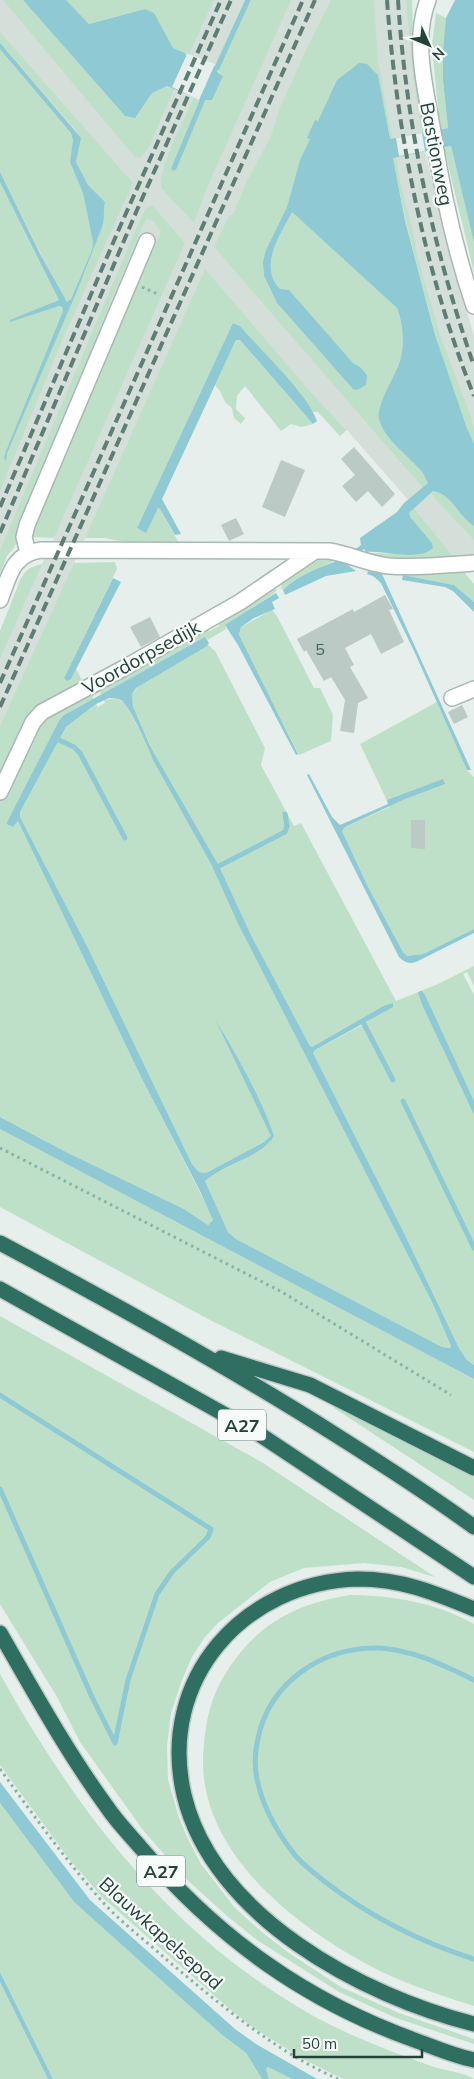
<svg xmlns="http://www.w3.org/2000/svg" width="474" height="2079" font-family="Mulish,sans-serif">
  <style>
    .built { fill: #d4dfda }
    .green { fill: #bfe0c8 }
    .water { fill: #8ec9d4; fill-rule: evenodd }
    .pier { fill: #e6efeb }
    .lines { fill: none; stroke-linecap: round; stroke-linejoin: round }
    .stream { stroke: #8ec9d4; stroke-width: 5 }
    .building { fill: #bbcac4 }
    .minor-casing { stroke: #a8b8b2; stroke-width: 18 }
    .highway-casing { stroke: #c2cac8; stroke-width: 18 }
    .path { stroke: #86b3a5; stroke-width: 3; stroke-dasharray: 2.5 4; stroke-linecap: butt }
    .minor { stroke: #fff; stroke-width: 15 }
    .highway { stroke: #2f6f62; stroke-width: 15 }
    .rail { stroke: #5f7d75; stroke-width: 4; stroke-dasharray: 10 5; stroke-linecap: butt }
    .labels { text-anchor: middle; dominant-baseline: central; stroke-width: 4.5; stroke-linejoin: round; paint-order: stroke }
    .number-label { font-size: 16px; fill: #4a645c }
    .shield { fill: #f7fbf9; stroke: #637a73; stroke-width: 1 }
    .shield-label { font-size: 18px; font-weight: bold; fill: #24423a }
    .street-label { font-size: 19px; fill: #24423a; stroke: #f7fbf9 }
  </style>
  <rect width="100%" height="100%" fill="#e6efeb"/>
  <path class="built" d="M0,0H23L123,115L201,0H409L425,151L444,232L474,336V555L453,556L414,508L416,506L410,500L409,501L347,430L340,436L318,412H313L240,326L86,536L74,563H109L0,774V631L23,574L30,568L42,564L55,536L17,521L0,561Z"/>
  <path class="green" d="M3,0H23L125,116C138,105 156,81 174,89L148,149L140,158L134,156Z
    M66,0H214L188,57L185,53L173,48L145,9L89,24Z
    M245,0H291L206,190L194,223L162,189C155,174 186,115 194,97L200,100L212,99L223,76L214,66Z
    M331,0H374L378,61L392,138L390,139L378,75L373,69L353,67L337,80L300,160L287,207L266,250L263,271L269,289L277,303L328,361L360,367L353,363L289,290L280,289C258,266 280,235 292,212L397,308C402,323 405,345 400,361C393,387 372,405 386,433C395,450 414,461 425,476L428,482L423,488L214,247L229,216L233,214L247,181L271,136L279,110L306,50Z
    M406,0H412L413,32L424,132L422,133L413,76Z
    M436,13L446,18L443,80L448,128L440,129L432,45Z
    M0,32L133,183L64,336L0,491V182L59,300L10,321L59,306L63,311L5,453L6,460V453L77,291L102,227C104,218 103,211 105,202L88,185L76,162L78,152L76,130L0,43Z
    M0,49L71,133L73,140L70,162L83,193L93,242L92,250L69,302L63,297L0,172Z
    M451,146L474,243V272L444,148Z
    M393,157H396L400,181L415,240L417,255L441,338L470,414L474,428V444C451,394 437,340 423,288C412,244 401,202 393,157Z
    M152,205L185,243L54,538L32,537L31,535L148,247L158,240L161,231L152,220L146,219L100,327L105,329L14,548L7,556L0,574V550L133,236L145,209Z
    M205,269L315,397L346,430L340,436L318,412H313L240,326L237,324L232,325L137,528L146,532L157,508L160,509L179,543H130L105,538H85Z
    M236,340H240L313,424L301,427L291,424L281,431L245,386L237,396L236,409L245,418L241,424L234,418L232,408L225,402L220,391L215,385Z
    M433,491C452,494 458,516 474,526V540L437,501L432,494Z
    M414,508L453,556C423,560 391,561 361,553L364,551L366,553L415,554L431,550L433,546C426,535 414,526 409,513Z
    M326,557L336,560L299,578L283,590L281,588L282,583L312,563Z
    M115,562L117,569L64,678L71,679L76,669L84,684L42,706L0,783V726L74,563Z
    M42,564L0,659V631L21,578L30,568Z
    M405,571L464,572L474,584V602L454,585L403,575Z
    M272,588L277,590L273,594L225,626L226,629L208,640L205,637L101,695L100,692L93,696V699L64,715L6,824L13,827L18,821L142,1079L211,1214L213,1220L208,1225L184,1209L66,1152L0,1117V802L43,718L206,629L210,631L219,626L220,620Z
    M272,610L277,616L314,688H320L333,715L331,741L299,755L239,636L241,627Z
    M208,645L215,651L265,748L261,765L294,826L301,823L396,1001L438,984L474,966V986L467,972L463,974L474,995V1101L421,998L423,1007L474,1115V1365L467,1360L459,1348L403,1231L313,1053L315,1050L364,1024L393,1003L385,1005L312,1047L310,1046L251,935L219,866L153,758L211,864L239,926L433,1304L451,1346L450,1348L442,1347L236,1239L228,1232L205,1181L211,1176L244,1159L270,1142L269,1139L206,1173L199,1172L192,1164L86,944L20,817V812L66,727L96,704L98,707L105,703L104,700L116,698L125,703L149,748L150,745L133,708L132,694L141,683Z
    M437,702L467,770L474,777V929L423,954L407,956L403,952L368,887L342,831L345,827L390,807L360,744Z
    M0,1129L474,1379V1452L210,1320L0,1207Z
    M0,1316L263,1463L435,1577L401,1567L364,1563L304,1568L270,1582L218,1623L205,1637L192,1657L182,1680L171,1713L167,1746L168,1779L179,1818L188,1839L201,1864L235,1908L263,1933L289,1953L341,1987L399,2013L474,2039V2044L396,2018L339,1992L257,1940L227,1916L184,1877L143,1830L80,1742L57,1697L0,1604Z
    M336,1404L474,1474V1500L334,1408Z
    M350,1595C392,1595 437,1603 474,1624V2006C443,1996 411,1986 382,1972C298,1930 191,1849 204,1744C206,1720 211,1697 224,1676C254,1626 293,1604 350,1595Z
    M0,1674C77,1812 170,1934 310,2014C349,2036 390,2051 431,2066C442,2070 467,2073 474,2079H343L305,2060L255,2029L232,2011L103,1898L69,1859L0,1765Z
    M0,1803L74,1902L221,2034L246,2053L262,2079H53L0,1972Z
    M0,1982L48,2079H0Z
    M268,2067L292,2079H269L266,2069Z"/>
  <path class="water" d="M23,0H66L89,24L145,9L154,13L173,48L185,53L186,56L215,66L218,73L223,76L212,100H200L167,86L152,93L135,118L125,116Z
    M455,0H474V243L451,146L393,158L405,221L435,335L466,426L474,444V526C458,516 452,494 433,491L409,513L411,518L432,543L433,548C419,562 384,550 366,552L364,549L348,561L349,566L356,571L326,576L285,595L283,590C298,575 323,566 342,559C348,557 355,549 361,545L360,538L397,512L404,503L428,483C426,480 425,476 423,473C409,456 385,441 379,419C376,405 396,375 400,361C405,345 403,323 397,308L292,212C280,235 258,266 280,289L289,290L353,363L360,367L367,375L366,385L357,390L353,389L277,303L264,276L263,262L266,250L287,207L300,160L310,139L307,138L315,120L318,121L337,80L359,63L367,64L378,75L390,139L448,128L443,80V52L446,18Z
    M0,43L81,138L76,162L88,185L105,202C103,211 105,219 102,227L77,291L7,453L6,461L4,458L6,451L63,311L62,307L59,306L10,322V320L59,300L0,182V172L40,254L67,302L71,299L92,250L93,242L83,193L70,162L73,140L71,133L0,49Z
    M233,323L240,326C261,351 307,393 317,421L313,424L240,340H236L162,499L181,534L175,535L160,509L158,508L146,533L137,528Z
    M368,571L382,574L471,770H467L415,653L381,583L373,576L367,574Z
    M403,575L454,585L474,602V612L453,591L445,587L402,580Z
    M113,578L121,582L71,679L67,681L64,678Z
    M276,593L279,598L272,602L275,609L254,618L241,627L239,635L298,754L296,755L238,645L225,625Z
    M205,637L209,643L207,646L136,688L132,694L133,707L151,748L219,866L251,935L310,1046L312,1047L385,1005L393,1003V1007L315,1050L313,1053L403,1231L459,1348L467,1360L474,1365V1379L0,1129V1117L66,1152L184,1209L208,1225L213,1220L200,1191L142,1079L18,821L13,827L6,824L59,721L64,715ZM109,698C113,698 117,698 121,700C129,705 150,750 153,760L211,864L239,926L433,1304L451,1346L450,1348L442,1347L236,1239L228,1232L205,1181C222,1165 263,1156 274,1136C260,1095 237,1056 215,1019L271,1136L264,1142L206,1173L199,1172L192,1164L86,944L20,817V812L66,727L96,704Z
    M309,774L332,817L340,825L388,804L387,800L443,779L445,784L405,799L345,827L342,831L368,887L403,952L407,956L423,954L474,929V933L416,962C409,964 405,963 399,957L307,775Z
    M420,991H422L425,995L474,1101V1115L423,1007L418,993Z
    M0,1782L90,1900L235,2029L256,2044L317,2079H292L268,2067L266,2069L269,2079H262L246,2053L221,2034L74,1902L0,1803Z
    M0,1972L53,2079H48L0,1982Z"/>
  <path class="pier" d="M188,52V54L215,64L199,100L172,87Z
    M422,133L425,151L399,156L396,138Z"/>
  <g class="lines">
    <path class="stream" d="M217,68L248,0
      M174,168L203,99
      M59,740L74,747L80,753L125,838
      M219,866L285,832L287,826L285,814
      M364,1024L393,1080
      M403,1101L474,1248
      M0,1395L211,1529L208,1537L172,1572L157,1594L128,1680L115,1743L92,1697L0,1489
      M474,1680C445,1666 411,1649 378,1648C322,1647 270,1682 258,1738C255,1751 254,1765 257,1779C262,1804 276,1830 291,1850C299,1862 313,1872 324,1881C369,1916 420,1942 474,1959"/>
  </g>
  <path class="building" d="M354,447L395,494L382,507L368,491L356,502L342,486L355,475L341,459Z
    M281,460L305,470L285,517L262,507Z
    M236,518L244,534L229,541L221,525Z
    M385,595L393,609L389,610L404,642L381,654L371,634L345,648L354,665L350,667L368,698L358,703L354,733L340,731L345,700L331,677L324,681L306,650L304,652L297,639L353,609L354,612Z
    M150,617L160,637L141,647L130,627Z
    M462,705L468,717L454,724L448,712Z
    M411,820H425V849L411,848Z"/>
  <g class="lines">
    <defs>
      <path id="minor" d="M428,0C412,41 426,90 433,132C442,191 455,250 474,306
        M28,553L24,537L27,525L147,241
        M0,600C9,577 12,554 41,550L329,551C350,554 368,564 389,566C417,568 446,565 474,563
        M452,698L474,689
        M0,792L33,722L42,712L124,668L240,602L315,551"/>
      <path id="highway" d="M0,1243C115,1304 229,1367 339,1437C385,1466 430,1495 474,1527
        M0,1289L256,1432L474,1577
        M221,1358L310,1385L474,1468
        M474,1609C435,1593 402,1579 358,1579C244,1582 157,1679 184,1795C213,1916 362,1996 474,2024
        M0,1633C34,1692 67,1752 107,1807C117,1822 130,1835 141,1848C218,1938 305,2001 417,2041C436,2048 454,2056 474,2060"/>
    </defs>
    <use href="#minor" class="minor-casing"/>
    <use href="#highway" class="highway-casing"/>
    <path class="path" d="M142,287L160,295
      M0,1148L282,1292L451,1395
      M0,1769C32,1813 64,1858 100,1899C119,1921 145,1940 167,1960C221,2005 273,2050 338,2079"/>
    <use href="#minor" class="minor"/>
    <use href="#highway" class="highway"/>
    <path class="rail" d="M387,0C397,134 424,270 474,396
      M398,0C406,125 433,248 474,366
      M0,507L119,229L221,0
      M0,533L137,210L231,0
      M0,683L303,0
      M0,707L315,0"/>
  </g>
  <g class="labels">
    <g class="number-label">
      <text x="320" y="649">5</text>
    </g>
    <g class="shield">
      <rect x="218" y="1409.5" width="48" height="31" rx="4"/>
      <rect x="137" y="1855.5" width="48" height="31" rx="4"/>
    </g>
    <g class="shield-label">
      <text x="242" y="1425">A27</text>
      <text x="161" y="1871">A27</text>
    </g>
    <g class="street-label">
      <text transform="translate(437 154) rotate(79)">Bastionweg</text>
      <text transform="translate(141 657) rotate(-29)">Voordorpsedijk</text>
      <text transform="translate(161 1933) rotate(42)">Blauwkapelsepad</text>
    </g>
  </g>
  <g transform="translate(429 45) rotate(134)" stroke="#f7fbf9" stroke-width="4" paint-order="stroke">
  <path d="M0-4L9 19L0 12L-9 19Z" fill="#24423a"/>
  <text y="-8" font-size="14" font-weight="bold" text-anchor="middle" fill="#24423a">N</text>
  </g>
  <path d="M294 2049v8h128v-8" fill="none" stroke="#24423a" stroke-width="2.5"/>
  <text x="302" y="2049" font-size="15" fill="#24423a" stroke="#f7fbf9" stroke-width="4" paint-order="stroke">50 m</text>
</svg>
